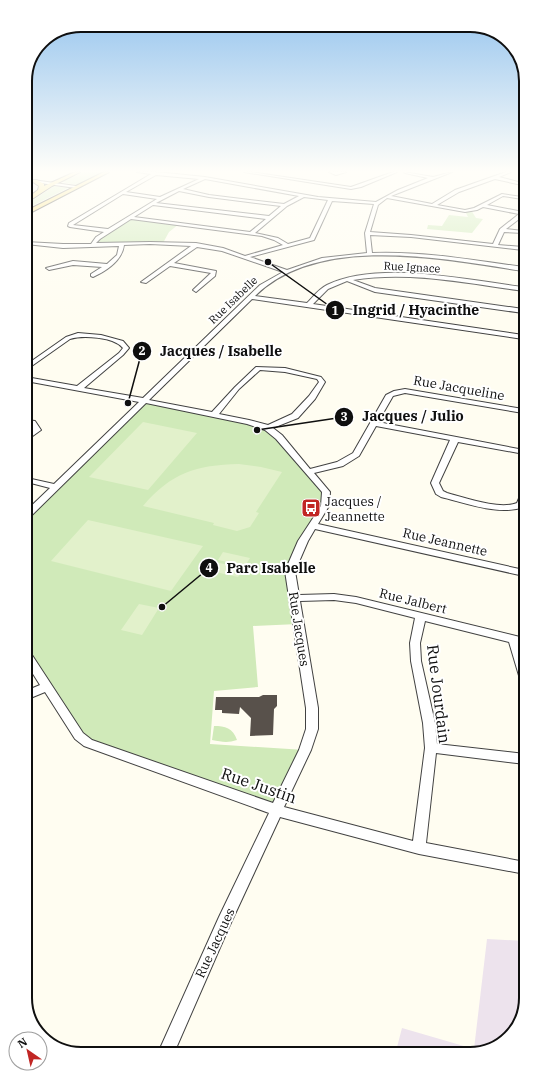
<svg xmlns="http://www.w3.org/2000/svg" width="551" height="1079" font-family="'IBM Plex Serif',serif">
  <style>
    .industrial { fill: #ede3ed }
    .green { fill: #d0eab9 }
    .pitch { fill: #e2f1cb }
    .building { fill: #58514b }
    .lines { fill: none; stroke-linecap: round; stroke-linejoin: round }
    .minor-casing { stroke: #424242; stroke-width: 2 }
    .major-casing { stroke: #202020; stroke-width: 2 }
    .minor { fill: #fff; fill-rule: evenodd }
    .major { fill: #fade66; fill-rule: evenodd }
    .labels { text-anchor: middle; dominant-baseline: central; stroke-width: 4; stroke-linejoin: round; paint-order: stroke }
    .far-street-label { font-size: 11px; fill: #0f0f0f; stroke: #fff }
    .street-label { font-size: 13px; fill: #0f0f0f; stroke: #fff }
    .poi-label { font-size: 13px; fill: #0f0f0f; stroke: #fff; text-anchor: start }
    .near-street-label { font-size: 16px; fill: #0f0f0f; stroke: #fff }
    .rim { fill: none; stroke: #0f0f0f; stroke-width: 2 }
    .leader { fill: none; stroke: #0f0f0f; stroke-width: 1.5 }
    .callout-dot { fill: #0f0f0f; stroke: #fff; stroke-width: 1.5 }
    .mark-label { font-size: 12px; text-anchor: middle; font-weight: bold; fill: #fff }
    .callout-label { font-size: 14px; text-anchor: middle; font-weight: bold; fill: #0f0f0f; stroke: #fff; stroke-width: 4; stroke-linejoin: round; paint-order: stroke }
  </style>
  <rect width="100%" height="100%" fill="#fffdf1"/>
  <path class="industrial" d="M487,939L526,941V999L516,1029L491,1050L396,1051L402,1028L474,1049Z"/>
  <path class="green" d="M84,172H104L77,185L61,182Z
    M54,186L68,188L32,206L26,207V205Z
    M471,210L476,218L483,219L472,233L427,229L428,225L442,226L449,215L468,217L465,211Z
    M129,219H138L179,224L169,232L163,243L93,246L94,242Z
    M145,401L249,422L279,437L327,498L290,571L298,624L253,626L258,687L214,691L210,744L305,750L279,812L102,744L87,737L54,699L55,693L28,653L27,515Z
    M214,726C225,726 233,728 237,740C228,743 222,742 212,740Z"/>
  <path class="pitch" d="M143,422L197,433L148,490L89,477Z
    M239,464L261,467L282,472L256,512L259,513L250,527L237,531L213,525L214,523L143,506C171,473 196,465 239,464Z
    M88,520L203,546L171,591L51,561Z
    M223,552L250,558L245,566L218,560Z
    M216,562L244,569L238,577L211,571Z
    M139,604L159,608L142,635L121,630Z"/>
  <path class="building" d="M263,695H277V706L274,709L273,735L250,736L251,718L240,707L239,714L222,713V710H215L216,697H259Z"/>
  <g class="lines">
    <defs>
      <path id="minor" d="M137,172H156L205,177L318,197L376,202L398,190L428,178L405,173L404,172L433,177L452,172L391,196L432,204L455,190L506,172H511L499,177L522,183V185L495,179L459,192L437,205L465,210L474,208L502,194L522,197V199L503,196L487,205L523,212V216L506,229L523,231V233L504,232L498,245L523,247V250L411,237L370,235L372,253C423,251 473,260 523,267V271C444,259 319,233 255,296L307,303C313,297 319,289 327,285C379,260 467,280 523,287V291C467,283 409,271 353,280L375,288L523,309V313L375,292L347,281L328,289L313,304L523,335V339L252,299L149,400L212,412L235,387L256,367L285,368L321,377L325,382L315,399L298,418L273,428L282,435L310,469L337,462L353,453L386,395L394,391L405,389L523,409V413L405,393L393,396L378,422L524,450V454L458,442L439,483L443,491L447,493C466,498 499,510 517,503L520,496L524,494V507C499,516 466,503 441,497L436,494L431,483L450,440L376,426L359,456L343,466L314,473L330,492L329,506L318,524L524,570V576L315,529L308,541L295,571L299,595L334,594L356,597L524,638V646L521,645L524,658L525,683L521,682L520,679L509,642L425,621L420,643L421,661L435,723L437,744L525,754V764L436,753L426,843L525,862V874L419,854L280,817L229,927L174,1053H158L219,917L269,813L84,746L75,739L45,692L28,699V690L40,685L28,666V654L32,655L83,733L92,740L273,803L299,750L306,729V708L285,571L298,541L321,506L322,492L276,439L265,430L247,424L146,403L30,517L27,518V510L50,488L27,482V478L54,484L139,402L26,381V377L77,386L119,353L123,348C114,337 83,335 70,339L26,370V365L66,337L78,333L101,335L123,341L129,348L123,355L84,388L143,398L260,285L283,272L222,251L197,247L174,263L216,271L215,276L196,292L193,290L194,289L211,273L170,266L146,283L141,282L191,246L150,244L124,245C122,261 106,271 93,277L91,276V274L102,267L73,265L49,270L46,268L73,261L107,264L117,255L119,246L63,248L26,244V242L63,244H91L96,237L104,232L70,227L68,226L69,223L151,174ZM156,175L199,179L160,197L126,192ZM205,179L299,196L284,204L209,195L183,189ZM179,191L209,197L281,206L269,216L156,203ZM123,194L157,199L108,229L73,225ZM304,197L328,200L310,238L288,244L278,238L255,233L287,206ZM387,198L465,212L477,210L483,207L519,214L500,229L493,244L411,235L370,232L378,205ZM332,201L374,204L365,233L367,253L322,258L287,270L250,257L314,240ZM153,205L266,219L250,232L134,217ZM131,219L262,236L274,240L283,245L245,256L223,248L196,243L150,242L96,243L100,239ZM260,370L285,372L317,379L319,382L309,396L292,414L268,425L249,420L219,414L239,389ZM334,600L356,603L415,618L410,643L411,661L423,723L425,748L413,841L284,807L311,750L318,729V708L300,601Z
        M244,172H251L351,187L393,172H397L361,187L351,189Z
        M329,172H346L336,175Z
        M26,179L76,186L78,187L76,188L26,181Z
        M27,420L35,421L41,430L27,440V435L33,430L29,425L27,424Z"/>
      <path id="major" d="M75,172H80L52,186L26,203V199L38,190L39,186L33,182V180H37L44,184V186Z
        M104,172H109L26,215V211Z"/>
    </defs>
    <use href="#minor" class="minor-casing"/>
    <use href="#major" class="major-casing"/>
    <use href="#minor" class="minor"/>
    <use href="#major" class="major"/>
  </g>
  <linearGradient id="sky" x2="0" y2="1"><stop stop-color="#93c3ee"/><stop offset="0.53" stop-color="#fffef9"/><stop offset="1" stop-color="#fffef9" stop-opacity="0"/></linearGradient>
  <rect width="551" height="323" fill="url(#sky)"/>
  <defs>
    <symbol id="bus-square" viewBox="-11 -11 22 22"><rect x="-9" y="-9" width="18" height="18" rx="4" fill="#c12624" stroke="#fff"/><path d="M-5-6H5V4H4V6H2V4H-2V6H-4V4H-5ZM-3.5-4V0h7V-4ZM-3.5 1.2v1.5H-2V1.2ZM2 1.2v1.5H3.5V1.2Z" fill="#fff"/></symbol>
  </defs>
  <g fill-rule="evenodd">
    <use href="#bus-square" x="300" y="497" width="22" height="22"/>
  </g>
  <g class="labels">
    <g class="far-street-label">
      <text transform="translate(412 267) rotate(3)">Rue Ignace</text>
      <text transform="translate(233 300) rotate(-44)">Rue Isabelle</text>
    </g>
    <g class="street-label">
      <text transform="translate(459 388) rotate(10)">Rue Jacqueline</text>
      <text transform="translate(445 542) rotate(13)">Rue Jeannette</text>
      <text transform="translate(413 601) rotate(14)">Rue Jalbert</text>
      <text transform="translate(299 629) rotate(81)">Rue Jacques</text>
      <text transform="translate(215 943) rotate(-65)">Rue Jacques</text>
    </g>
    <g class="poi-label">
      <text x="325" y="501">Jacques /<tspan x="325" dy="15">Jeannette</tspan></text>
    </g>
    <g class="near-street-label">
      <text transform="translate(439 694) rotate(83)">Rue Jourdain</text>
      <text transform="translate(259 785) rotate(19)">Rue Justin</text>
    </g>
  </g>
  <path d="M0 0H551V1079H0ZM81 32H470A49 49 0 0 1 519 81V998A49 49 0 0 1 470 1047H81A49 49 0 0 1 32 998V81A49 49 0 0 1 81 32Z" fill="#fff" fill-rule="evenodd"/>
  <path class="rim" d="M81 32H470A49 49 0 0 1 519 81V998A49 49 0 0 1 470 1047H81A49 49 0 0 1 32 998V81A49 49 0 0 1 81 32Z"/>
  <path class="leader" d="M268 262L335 310M128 403L142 351M257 430L344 417M162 607L209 568"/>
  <g class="callout-dot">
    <circle cx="268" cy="262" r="4"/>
    <circle cx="128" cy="403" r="4"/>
    <circle cx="257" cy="430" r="4"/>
    <circle cx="162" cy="607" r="4"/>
    <circle cx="335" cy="310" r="10"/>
    <circle cx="142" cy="351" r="10"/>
    <circle cx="344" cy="417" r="10"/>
    <circle cx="209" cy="568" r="10"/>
  </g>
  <g class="mark-label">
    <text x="335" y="315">1</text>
    <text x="142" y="355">2</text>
    <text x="344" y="421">3</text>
    <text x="209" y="572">4</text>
  </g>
  <g class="callout-label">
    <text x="416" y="315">Ingrid / Hyacinthe</text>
    <text x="221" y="356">Jacques / Isabelle</text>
    <text x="413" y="421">Jacques / Julio</text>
    <text x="271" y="573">Parc Isabelle</text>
  </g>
  <g transform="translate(28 1051) rotate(326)"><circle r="19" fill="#ffffff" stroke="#9f9f9f"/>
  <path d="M0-3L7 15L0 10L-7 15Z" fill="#c12624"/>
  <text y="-6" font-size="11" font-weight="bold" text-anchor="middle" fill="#0f0f0f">N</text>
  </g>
</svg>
